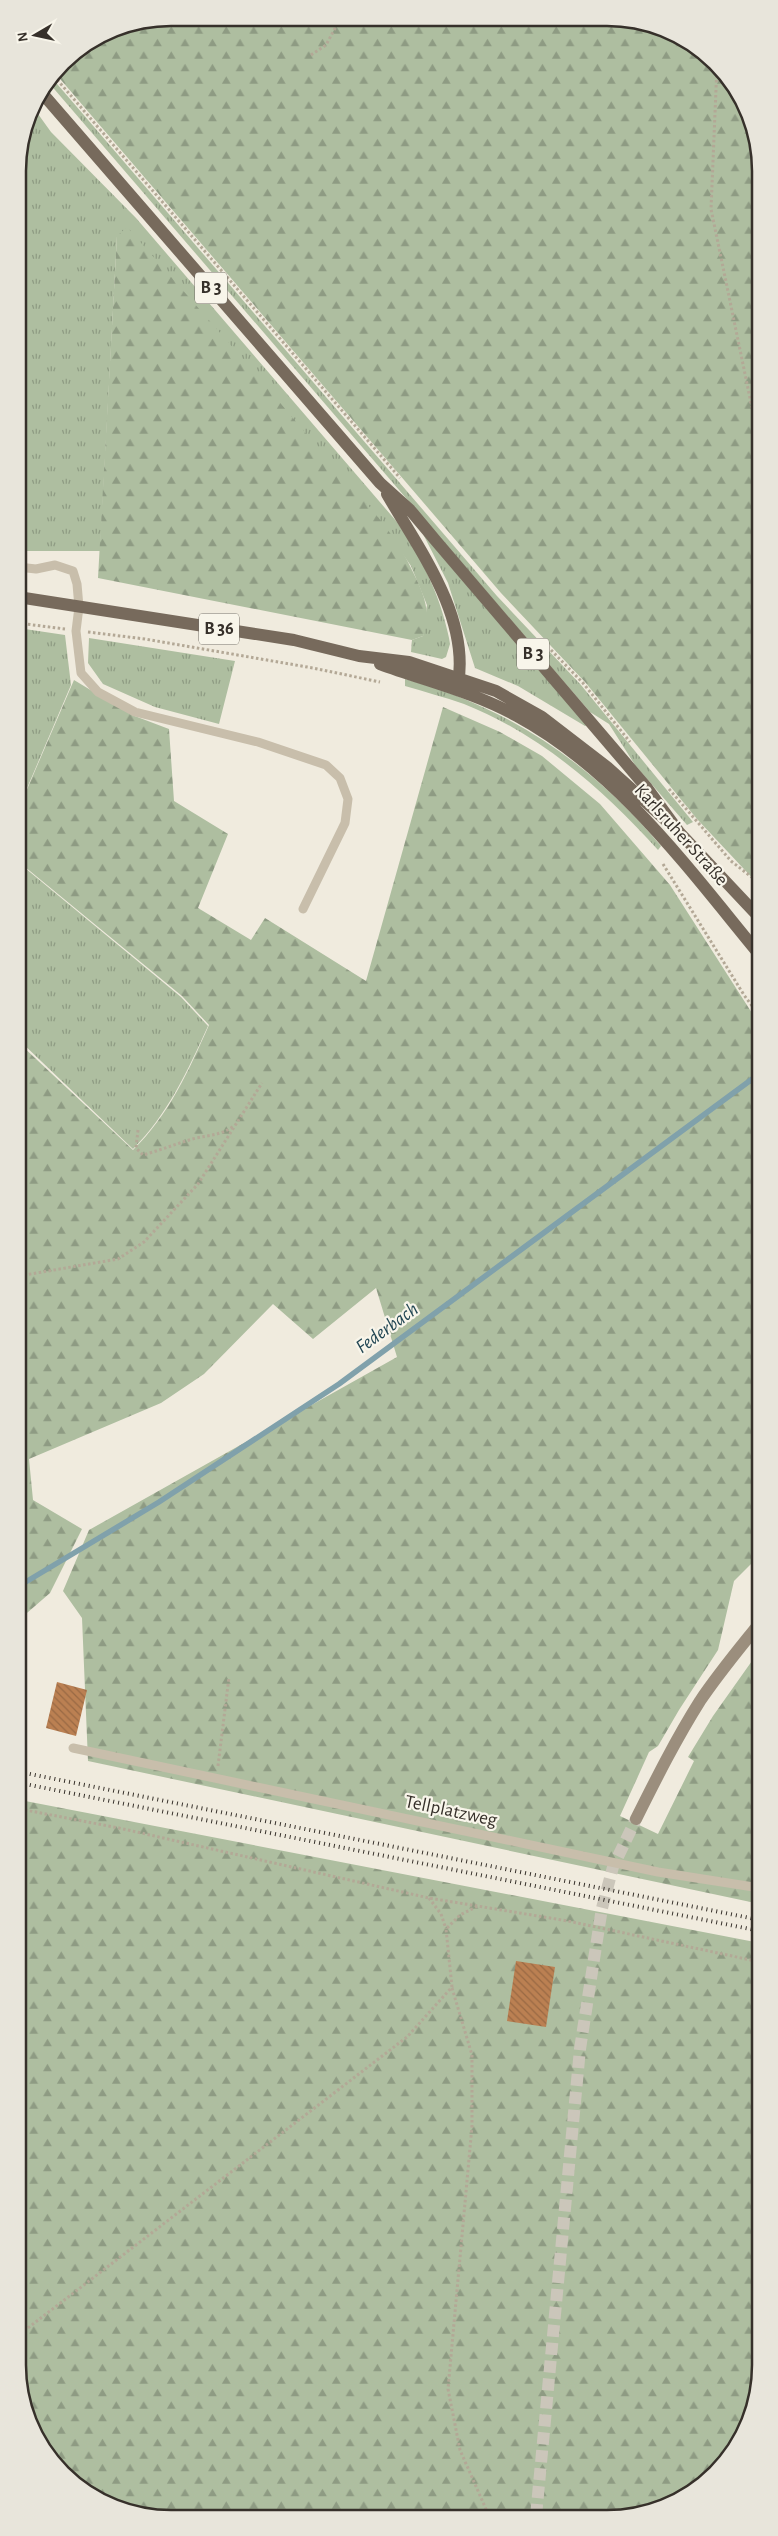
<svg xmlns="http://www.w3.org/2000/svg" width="778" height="2536" font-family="'Alegreya Sans',sans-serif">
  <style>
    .grass { fill: url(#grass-tufts) }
    .forest { fill: url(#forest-firs) }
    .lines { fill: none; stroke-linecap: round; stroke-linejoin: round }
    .stream { stroke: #80a1ab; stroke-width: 5.5 }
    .building { fill: url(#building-back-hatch) }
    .secondary-tunnel { stroke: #cbc6ba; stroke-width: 12; stroke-dasharray: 12 6; stroke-linecap: butt }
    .path { stroke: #b3a896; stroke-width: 3; stroke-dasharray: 2.5 2.5; stroke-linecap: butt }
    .lane { stroke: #c8beab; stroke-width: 9 }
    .secondary { stroke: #9b8e7d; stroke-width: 12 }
    .primary { stroke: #776a5c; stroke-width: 12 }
    .rail { stroke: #36302a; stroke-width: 4; stroke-dasharray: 1 4; stroke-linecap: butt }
    .labels { text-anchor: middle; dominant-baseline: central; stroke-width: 4.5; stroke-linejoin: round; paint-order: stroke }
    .shield { fill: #f8f5ea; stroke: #706b64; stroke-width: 1 }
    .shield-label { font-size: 18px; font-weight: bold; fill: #36302a }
    .street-label { font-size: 19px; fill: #36302a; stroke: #f8f5ea }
    .water-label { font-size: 20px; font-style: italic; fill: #234754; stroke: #f8f5ea }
    .rim { fill: none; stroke: #36302a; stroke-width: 2.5 }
  </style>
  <defs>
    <pattern id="grass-tufts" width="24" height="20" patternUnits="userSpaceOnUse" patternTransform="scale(1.25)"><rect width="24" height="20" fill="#aebea0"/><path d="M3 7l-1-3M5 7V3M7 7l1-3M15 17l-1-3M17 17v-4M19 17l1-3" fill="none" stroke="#8e9b83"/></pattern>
    <pattern id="forest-firs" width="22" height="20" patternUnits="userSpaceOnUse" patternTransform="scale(1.25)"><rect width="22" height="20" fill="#aebea0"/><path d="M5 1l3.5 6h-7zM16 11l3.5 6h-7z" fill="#8e9b83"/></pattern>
    <pattern id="building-back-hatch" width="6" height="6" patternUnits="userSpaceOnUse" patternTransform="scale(1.25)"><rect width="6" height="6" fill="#bb8052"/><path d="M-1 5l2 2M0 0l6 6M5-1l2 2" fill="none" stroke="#996944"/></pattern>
  </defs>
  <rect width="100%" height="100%" fill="#f0ebde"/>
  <path class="grass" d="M52,78L497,596L581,685L693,822L687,825L635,765L609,724L590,712L49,83Z
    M33,107L51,132L136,218L397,522C422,559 440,594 449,638L450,644L446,657L442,659L411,652L412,640L423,636L427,605L411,566L382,524L117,236L100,551H18V162L29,112Z
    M423,534L587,725L585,726L518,686L475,668L448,583Z
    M18,628L65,635L71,685L19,807Z
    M89,638L235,661L219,724L155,707L103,684L88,663Z
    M405,679C509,707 592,764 661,846L658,850C604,790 540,734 464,704C444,697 425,692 405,686Z
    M19,863L181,997L208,1026C188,1070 168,1114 133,1149L19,1040Z"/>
  <path class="forest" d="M171,18L637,21L683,38L716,63L745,103L758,142V884L697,819L585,682L501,593L55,73L63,62L113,29Z
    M127,227C195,304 263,381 328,460C357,493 392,528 411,568C422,590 433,612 423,636L412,640L98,578L117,236Z
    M74,680L132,715L169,729L174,801L228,834L198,908L251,940L265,918L366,981L443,707L500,732L542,756L600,804L670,885L759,1024V1556L734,1581L718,1650L679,1710L658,1746L649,1752L620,1816L658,1834L694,1761L688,1757L713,1716L759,1651L760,1904L88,1761L82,1618L63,1591L89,1530L397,1357L376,1288L313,1339L273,1304L204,1374L161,1403L29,1459L33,1500L82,1529L50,1593L20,1619L19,1043L133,1150C169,1115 189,1070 209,1025L182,996L19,862V808Z
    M20,1800L760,1943V2374L749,2423L722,2466L683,2498L636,2516H142L95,2498L62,2473L33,2433L20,2394Z"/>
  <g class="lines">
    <path class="stream" d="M19,1586L159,1502L339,1384L759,1074"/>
  </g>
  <path class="building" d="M57,1682L87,1690L76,1736L46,1728Z
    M516,1961L555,1967L546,2027L507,2021Z"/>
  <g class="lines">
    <path class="secondary-tunnel" d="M536,2516L580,2049L602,1908L613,1867L636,1819"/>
    <path class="path" d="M311,55L326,45L340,19
      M717,65L711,209L758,437
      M54,76L400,478
      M18,623L65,629
      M88,632L145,639L313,668L380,682
      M551,650L583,683L630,742
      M669,789L731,861L758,882
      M663,864L744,995L759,1015
      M138,1130L136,1148L143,1155C161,1150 178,1143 196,1138C211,1135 221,1135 234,1126
      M19,1276L118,1259L144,1242L198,1184L262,1083
      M218,1766L229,1677
      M20,1809L119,1828L429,1898L568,1921L760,1962
      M429,1898L441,1914L446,1929
      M452,1988L472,2055V2126L448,2389L460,2450L489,2516
      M20,2334L407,2037L452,1987L446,1929L460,1915L478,1906"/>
    <path class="lane" d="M18,567L36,569L55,565L73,571L77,584L79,607L76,631L81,673L98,692L135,712L258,742L326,765L340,778L348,799L345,823L303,909
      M73,1748L658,1872L760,1888"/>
    <path class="secondary" d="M636,1819C656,1779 676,1739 700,1701C718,1674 739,1649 759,1624"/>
    <path class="primary" d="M42,93L380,483L410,510L436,541L647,788L679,832
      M387,494C418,548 470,616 458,684
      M18,597L294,640L359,656L409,662L496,691L542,717L607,767L679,832L758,916
      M380,664C426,681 474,692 517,716C618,771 688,868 759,954"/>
    <path class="rail" d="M20,1772L760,1920
      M20,1783L760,1931"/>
  </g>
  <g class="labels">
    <g class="shield">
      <rect x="195" y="272.5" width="32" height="31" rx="4"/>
      <rect x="199" y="613.5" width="40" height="31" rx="4"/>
      <rect x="517" y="638.5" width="32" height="31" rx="4"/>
    </g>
    <g class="shield-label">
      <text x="211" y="288">B 3</text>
      <text x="219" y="629">B 36</text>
      <text x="533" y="654">B 3</text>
    </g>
    <g class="street-label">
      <text transform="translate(681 835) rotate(48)">Karlsruher Straße</text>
      <text transform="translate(451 1811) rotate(12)">Tellplatzweg</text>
    </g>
    <g class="water-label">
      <text transform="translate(387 1328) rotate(-36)">Federbach</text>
    </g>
  </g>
  <path d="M0 0H778V2536H0ZM171 26H607A145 145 0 0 1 752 171V2365A145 145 0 0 1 607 2510H171A145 145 0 0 1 26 2365V171A145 145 0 0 1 171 26Z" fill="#e8e5db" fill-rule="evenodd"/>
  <path class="rim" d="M171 26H607A145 145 0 0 1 752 171V2365A145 145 0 0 1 607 2510H171A145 145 0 0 1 26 2365V171A145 145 0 0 1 171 26Z"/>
  <g transform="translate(35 35) rotate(261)" stroke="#f8f5ea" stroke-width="4" paint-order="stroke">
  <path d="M0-4L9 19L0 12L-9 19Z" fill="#36302a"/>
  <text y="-8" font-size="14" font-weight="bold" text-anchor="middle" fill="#36302a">N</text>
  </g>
</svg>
